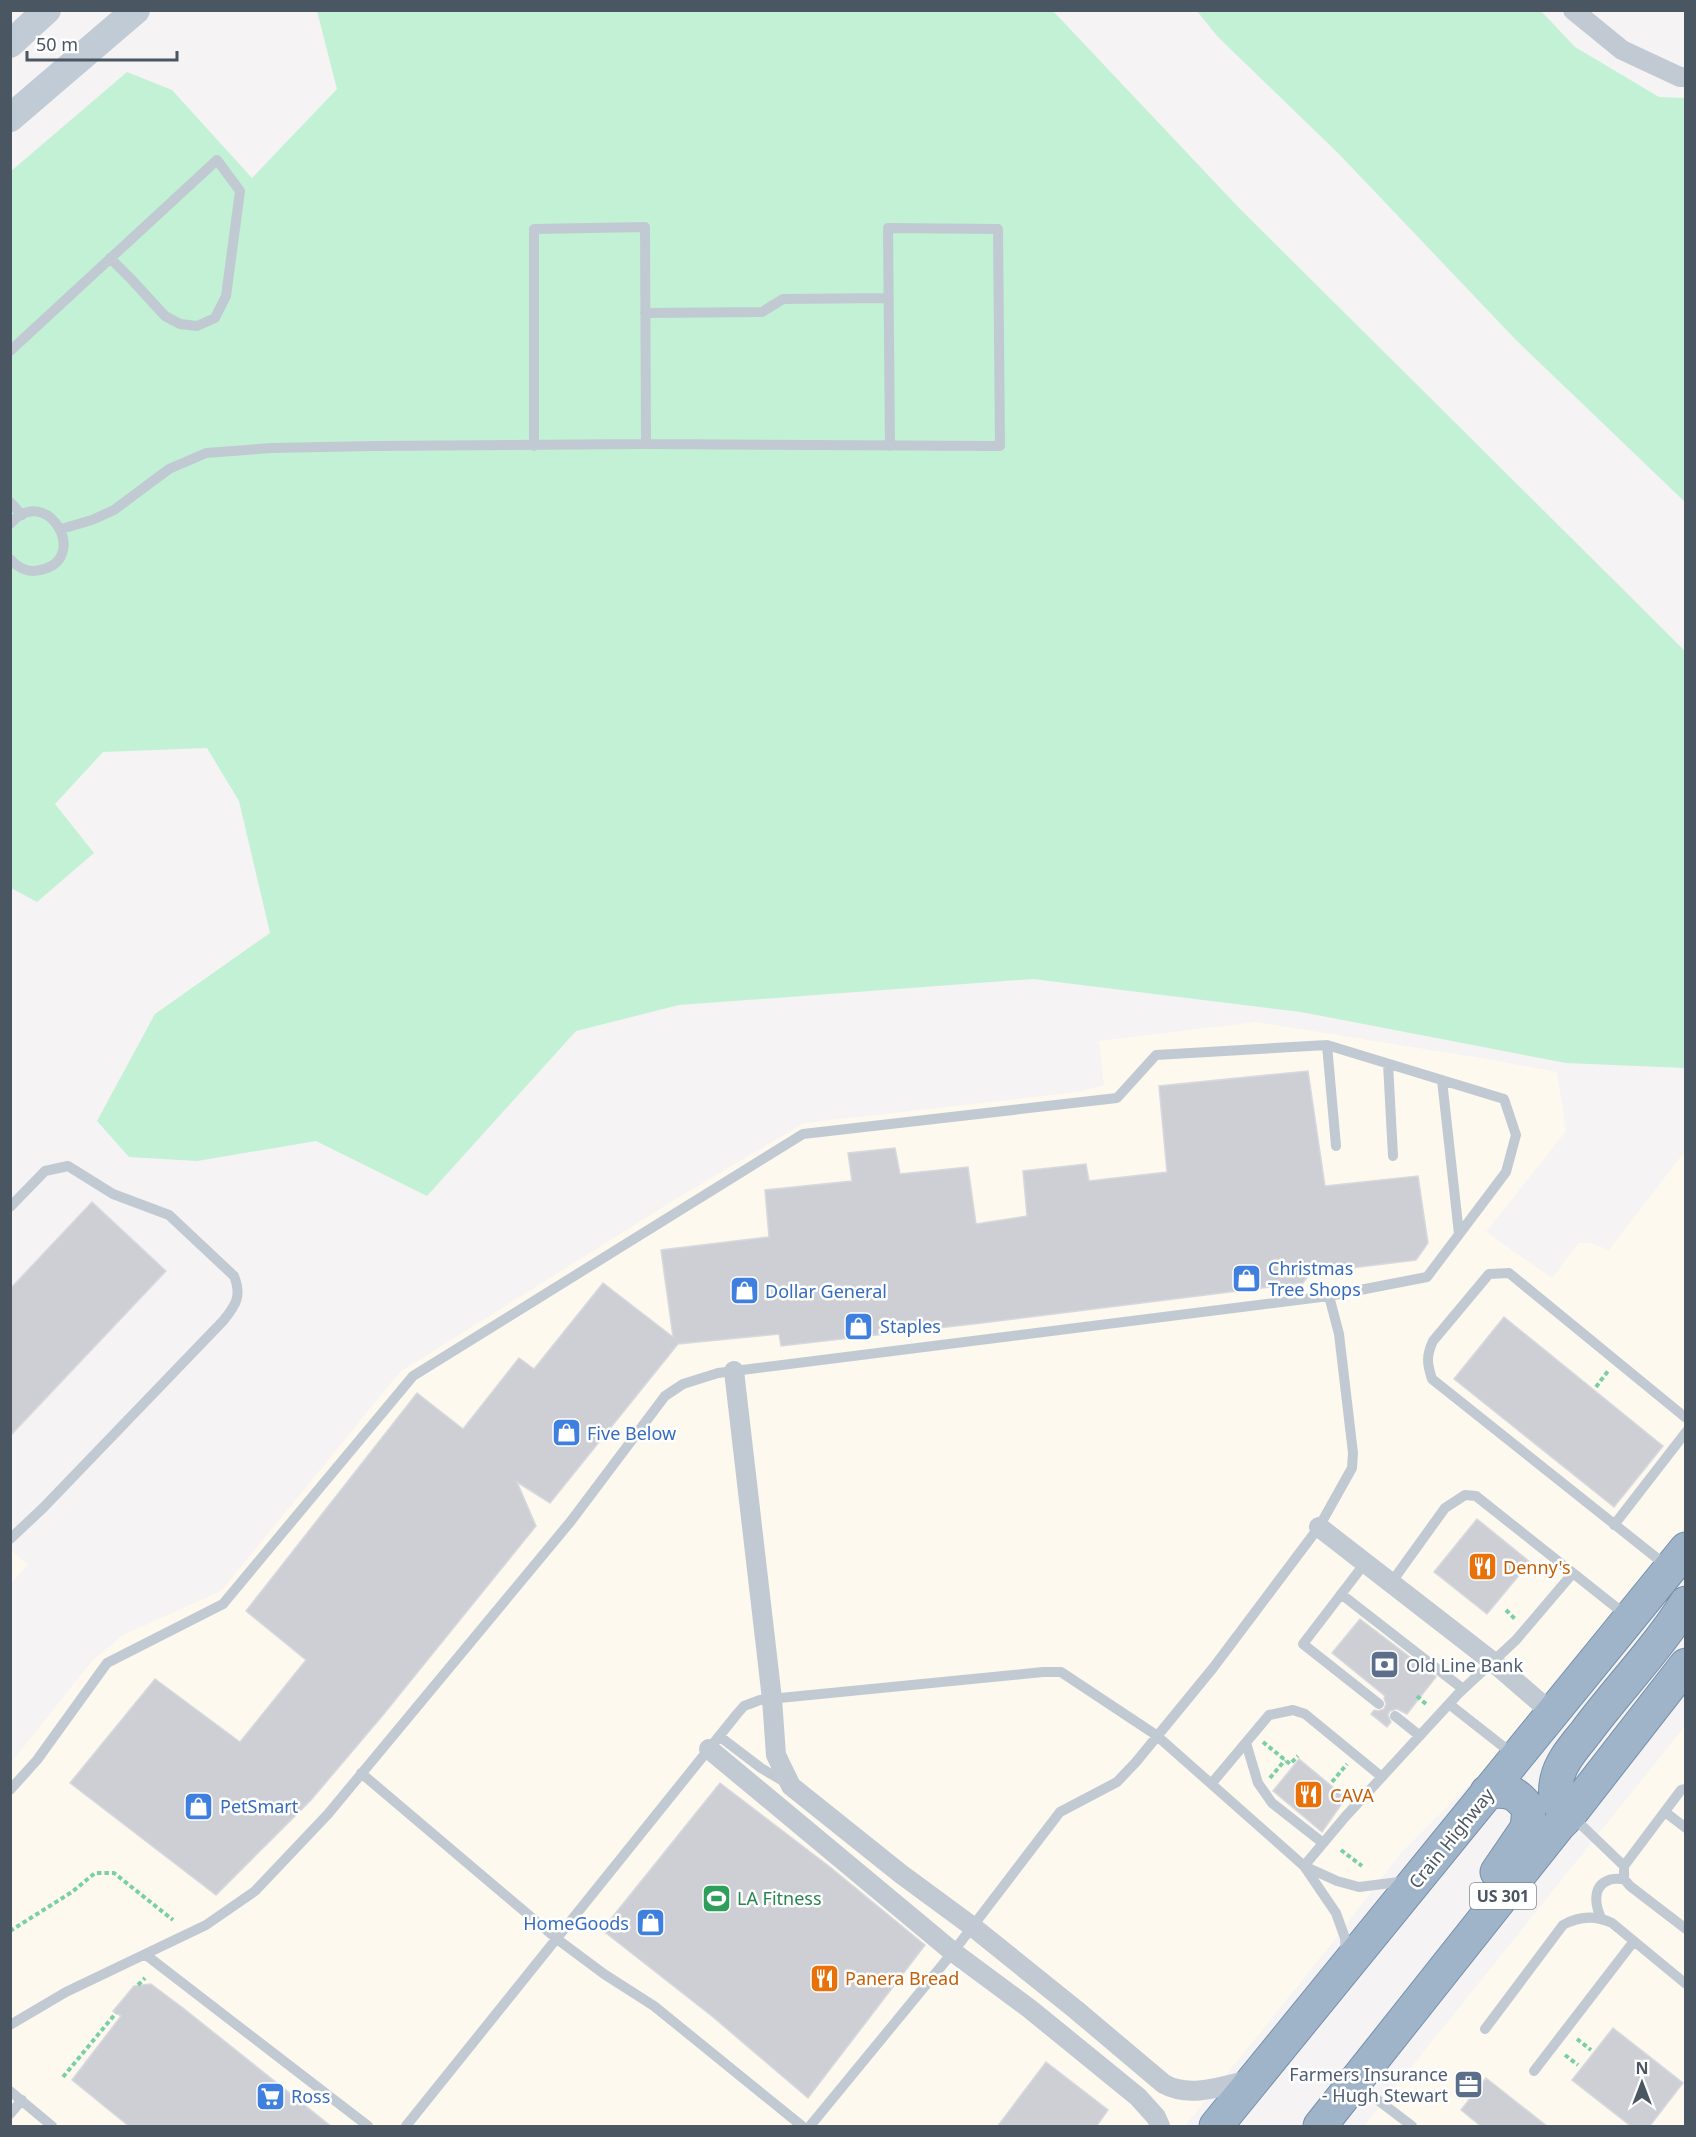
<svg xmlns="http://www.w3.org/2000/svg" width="1696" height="2137" font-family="'Noto Sans',sans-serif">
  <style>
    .commercial { fill: #fdf9ef }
    .green { fill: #c3f1d5 }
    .building { fill: #cdcfd5; stroke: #d7d9de; stroke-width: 1.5 }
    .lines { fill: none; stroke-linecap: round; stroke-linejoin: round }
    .trunk-casing { stroke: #7690ad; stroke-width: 35 }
    .path { stroke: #7ad0a6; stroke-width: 4; stroke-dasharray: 4.5 3; stroke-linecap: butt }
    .service { stroke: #c1cad2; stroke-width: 10 }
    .minor { stroke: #c1cad2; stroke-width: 20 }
    .secondary { stroke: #c1cbd6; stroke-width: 28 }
    .trunk { stroke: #9fb4c9; stroke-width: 33 }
    .labels { text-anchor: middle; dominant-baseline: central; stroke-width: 5; stroke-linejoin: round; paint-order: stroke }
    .shield { fill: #fff; stroke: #808990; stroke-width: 1.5 }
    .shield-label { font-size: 16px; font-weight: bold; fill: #4a5661 }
    .shop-label { font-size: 18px; fill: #366cbe; stroke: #fff; text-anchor: start }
    .food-label { font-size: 18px; fill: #c56008; stroke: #fff; text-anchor: start }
    .service-label { font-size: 18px; fill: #4e5e75; stroke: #fff; text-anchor: start }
    .street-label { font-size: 18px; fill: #4a5661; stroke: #fff }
    .leisure-label { font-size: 18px; fill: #27864d; stroke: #fff; text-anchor: start }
  </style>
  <rect width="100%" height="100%" fill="#f5f3f3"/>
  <path class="commercial" d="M1256,1022L1487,1059L1557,1072L1566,1131L1486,1232L1552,1278L1579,1243H1591L1609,1250L1685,1151V1527L1564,1669L1489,1765L1400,1854L1333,1942L1185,2126H11L10,1764L92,1661L123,1635L221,1591L400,1372L679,1197L804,1123L1079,1092L1104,1085L1099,1041Z
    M10,1549L28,1565L11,1583H10Z
    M1685,1726V2126H1364Z"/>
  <path class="green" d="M317,11H1053L1240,209L1685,651V1068L1566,1063L1301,1012L1033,979L679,1005L576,1031L427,1196L316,1141L197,1161L129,1157L97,1121L155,1014L270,933L239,801L207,748L103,752L55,804L94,853L37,902L11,888L10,172L127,72L172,90L252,178L337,89Z
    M1197,11H1541L1575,47L1659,97L1685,98V502L1516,340L1339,154L1218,37Z"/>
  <path class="building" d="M1308,1071L1325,1186L1418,1176L1428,1243L1416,1260L1310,1273L1303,1283L982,1323L781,1346L779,1334L678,1344L550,1503L517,1482L536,1526L383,1715L311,1800L216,1895L70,1783L155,1679L240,1742L306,1660L246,1611L417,1393L463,1429L519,1358L534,1369L603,1283L673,1337L661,1250L769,1237L765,1190L852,1181L848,1153L895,1148L900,1174L968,1167L976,1224L1027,1216L1023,1171L1086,1164L1089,1181L1167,1172L1159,1086Z
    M92,1202L166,1271L10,1436V1289Z
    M1504,1317L1663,1446L1614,1507L1454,1379Z
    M1477,1519L1530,1562L1487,1614L1434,1572Z
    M1360,1619L1436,1677L1407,1714L1397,1709L1390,1711L1388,1715L1391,1722L1387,1727L1371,1714L1374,1710L1378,1711L1384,1709L1386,1704L1384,1698L1385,1696L1332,1653Z
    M1299,1759L1346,1798L1322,1832L1273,1791Z
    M720,1783L830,1867L925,1945L808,2098L713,2017L602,1930Z
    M151,1984L183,2008L332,2127H130L72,2080L121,2016L113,2011L134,1986Z
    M1613,2028L1683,2083L1649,2127H1632L1572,2080Z
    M1046,2062L1108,2110L1096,2127H997Z
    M1486,2078L1548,2127H1482L1461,2110Z"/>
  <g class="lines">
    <defs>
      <path id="trunk" d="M1487,1792C1509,1790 1515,1791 1529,1809L1527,1828L1497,1872
        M1570,1814C1556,1804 1553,1797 1557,1779C1561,1761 1575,1746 1586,1732C1618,1689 1657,1649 1686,1603
        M1216,2126L1686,1549
        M1320,2126L1558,1826L1570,1814L1686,1665"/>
    </defs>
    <use href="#trunk" class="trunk-casing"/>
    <path class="path" d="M1596,1387L1608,1371
      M1506,1610L1516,1620
      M1417,1696L1427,1705
      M1263,1742L1290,1764L1298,1756
      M1270,1778L1285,1760
      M1332,1782L1347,1764
      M1341,1850L1362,1866
      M10,1931L72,1892L95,1873H114L173,1920
      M138,1985L145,1978
      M1577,2039L1591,2050
      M1565,2055L1578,2065
      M63,2077L116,2013"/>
    <path class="service" d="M645,313L762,312L783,299L889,298
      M10,351L217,160L240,191L226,296L215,318L197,326L180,324L165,316L132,280L110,258
      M534,446V229L645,227L646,444
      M10,502L22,515
      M10,524C47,481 92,560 40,570C29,573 18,568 10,559
      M61,529L92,520L114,510L169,469L206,453L271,448L373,446L646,444L1000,446L998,229L888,228L890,446
      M1327,1045L1336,1146
      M1388,1064L1393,1156
      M1442,1080L1459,1234
      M10,1207L45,1171L68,1166L113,1194L169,1215L234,1276C242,1296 236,1305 223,1321L43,1508L10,1539
      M1614,1525L1686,1432
      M1365,1563L1303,1644L1379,1704
      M1668,1567L1432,1379C1427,1364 1426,1356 1433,1341L1489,1274L1509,1273L1686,1418
      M1391,1583L1445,1508L1465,1495L1476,1496L1627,1616
      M1341,1594L1463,1689
      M1449,1704L1514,1755
      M1395,1716L1420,1736
      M719,1736L761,1768L788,1784
      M1246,1743L1258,1783L1272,1803L1323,1843
      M361,1773L557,1939L604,1974L654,2006L802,2126
      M1212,1783L1269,1715L1293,1710L1305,1714L1382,1777
      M10,1790L37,1760L107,1663L223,1604L413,1376L803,1134L1117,1098L1156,1055L1327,1045L1504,1099L1516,1135L1506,1172L1427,1277L1329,1296
      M1665,1812L1686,1828
      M1573,1817L1624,1866L1681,1790L1686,1789
      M1304,1866L1345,1817L1459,1693L1516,1640L1573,1573
      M1304,1866L1337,1881L1359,1887L1407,1881
      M1624,1866V1879L1630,1886L1686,1929
      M1601,1918C1595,1905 1592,1886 1609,1880C1613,1878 1620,1879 1624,1879
      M146,1955L368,2126
      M10,2025L66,1992L206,1925L255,1891L328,1814L571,1521L665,1396L683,1384L718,1373L1329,1296L1339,1334L1353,1453L1352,1468L1319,1527L1213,1668L1136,1762L1117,1782L1060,1812L953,1952L810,2126
      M1485,2029L1563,1925C1579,1916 1595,1915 1612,1923L1686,1984
      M1534,2071L1634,1941
      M1358,2085L1412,2126
      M10,2091L52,2126
      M10,2114L22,2100
      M406,2126L737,1714L744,1706L760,1700L1043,1672H1061L1156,1735L1304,1866L1336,1913L1345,1938L1346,1955"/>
    <path class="minor" d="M1573,10L1622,50L1680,77H1686
      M734,1371L772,1699L776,1755L791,1786L901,1874L973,1927L1075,2009L1164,2084C1191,2099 1225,2085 1253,2079
      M1319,1527L1493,1662L1552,1713
      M709,1749L953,1952L1030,2009L1138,2097L1156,2117L1160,2126"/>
    <path class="secondary" d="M10,44L47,10
      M10,118L136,10"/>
    <use href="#trunk" class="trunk"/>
  </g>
  <defs>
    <symbol id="shop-square" viewBox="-11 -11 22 22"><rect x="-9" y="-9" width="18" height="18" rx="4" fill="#3f7fe0" stroke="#fff"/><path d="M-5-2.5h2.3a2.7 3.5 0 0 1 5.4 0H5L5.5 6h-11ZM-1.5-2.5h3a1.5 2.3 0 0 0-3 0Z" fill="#fff"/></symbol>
    <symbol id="restaurant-square" viewBox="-11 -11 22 22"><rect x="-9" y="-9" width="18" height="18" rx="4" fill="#e8710a" stroke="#fff"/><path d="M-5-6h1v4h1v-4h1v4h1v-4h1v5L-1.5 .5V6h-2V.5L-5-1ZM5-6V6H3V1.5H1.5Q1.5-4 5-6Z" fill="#fff"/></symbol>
    <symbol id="bank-square" viewBox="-11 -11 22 22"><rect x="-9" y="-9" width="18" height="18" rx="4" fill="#5c6f8a" stroke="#fff"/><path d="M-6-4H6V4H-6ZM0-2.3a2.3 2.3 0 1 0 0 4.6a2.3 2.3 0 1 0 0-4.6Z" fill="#fff"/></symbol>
    <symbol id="stadium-square" viewBox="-11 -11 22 22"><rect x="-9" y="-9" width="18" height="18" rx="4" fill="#2e9e5b" stroke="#fff"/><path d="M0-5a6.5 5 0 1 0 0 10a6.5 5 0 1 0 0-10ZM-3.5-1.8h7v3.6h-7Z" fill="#fff"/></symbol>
    <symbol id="office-square" viewBox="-11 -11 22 22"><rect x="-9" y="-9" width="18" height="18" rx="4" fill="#5c6f8a" stroke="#fff"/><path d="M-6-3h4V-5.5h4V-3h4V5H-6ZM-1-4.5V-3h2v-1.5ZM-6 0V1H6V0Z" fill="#fff"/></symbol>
    <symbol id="supermarket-square" viewBox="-11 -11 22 22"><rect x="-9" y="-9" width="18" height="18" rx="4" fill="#3f7fe0" stroke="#fff"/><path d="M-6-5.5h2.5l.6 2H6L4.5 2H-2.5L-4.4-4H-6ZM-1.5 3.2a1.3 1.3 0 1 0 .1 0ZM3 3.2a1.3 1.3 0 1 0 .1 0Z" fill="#fff"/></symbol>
  </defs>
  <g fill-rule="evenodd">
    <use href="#shop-square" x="1230" y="1262" width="33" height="33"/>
    <use href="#shop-square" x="728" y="1274" width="33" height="33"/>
    <use href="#shop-square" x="842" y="1310" width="33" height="33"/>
    <use href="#shop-square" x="550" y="1416" width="33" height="33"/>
    <use href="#restaurant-square" x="1466" y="1550" width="33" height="33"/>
    <use href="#bank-square" x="1368" y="1648" width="33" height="33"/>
    <use href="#restaurant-square" x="1292" y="1778" width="33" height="33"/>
    <use href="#shop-square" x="182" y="1790" width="33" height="33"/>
    <use href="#stadium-square" x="700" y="1882" width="33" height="33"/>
    <use href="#shop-square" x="634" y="1906" width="33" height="33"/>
    <use href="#restaurant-square" x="808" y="1962" width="33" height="33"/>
    <use href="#office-square" x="1452" y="2068" width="33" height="33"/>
    <use href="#supermarket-square" x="254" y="2080" width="33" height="33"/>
  </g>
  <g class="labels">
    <rect class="shield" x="1470" y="1883" width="66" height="26" rx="4.5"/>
    <g class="shield-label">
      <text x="1503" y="1896">US 301</text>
    </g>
    <g class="shop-label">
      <text x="1268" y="1268">Christmas<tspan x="1268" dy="21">Tree Shops</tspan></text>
      <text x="765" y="1291">Dollar General</text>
      <text x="880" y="1326">Staples</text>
      <text x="587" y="1433">Five Below</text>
      <text x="220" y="1806">PetSmart</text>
      <text x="629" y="1923" text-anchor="end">HomeGoods</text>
      <text x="291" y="2096">Ross</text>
    </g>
    <g class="food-label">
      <text x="1503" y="1567">Denny's</text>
      <text x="1330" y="1795">CAVA</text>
      <text x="845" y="1978">Panera Bread</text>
    </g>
    <g class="service-label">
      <text x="1406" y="1665">Old Line Bank</text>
      <text x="1448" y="2074" text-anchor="end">Farmers Insurance<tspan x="1448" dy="21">- Hugh Stewart</tspan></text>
    </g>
    <g class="street-label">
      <text transform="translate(1451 1838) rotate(-51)">Crain Highway</text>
    </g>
    <g class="leisure-label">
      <text x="737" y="1898">LA Fitness</text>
    </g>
  </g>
  <rect width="1696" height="2137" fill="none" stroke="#4a5661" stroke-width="24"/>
  <g transform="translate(1642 2083)" stroke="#ffffff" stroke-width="4.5" paint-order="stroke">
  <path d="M0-4.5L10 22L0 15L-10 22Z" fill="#4a5661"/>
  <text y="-9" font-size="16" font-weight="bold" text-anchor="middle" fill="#4a5661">N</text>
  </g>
  <path d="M27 51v9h150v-9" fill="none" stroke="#4a5661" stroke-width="3"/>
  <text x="36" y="51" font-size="18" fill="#4a5661" stroke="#ffffff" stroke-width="4.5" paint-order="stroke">50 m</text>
</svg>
